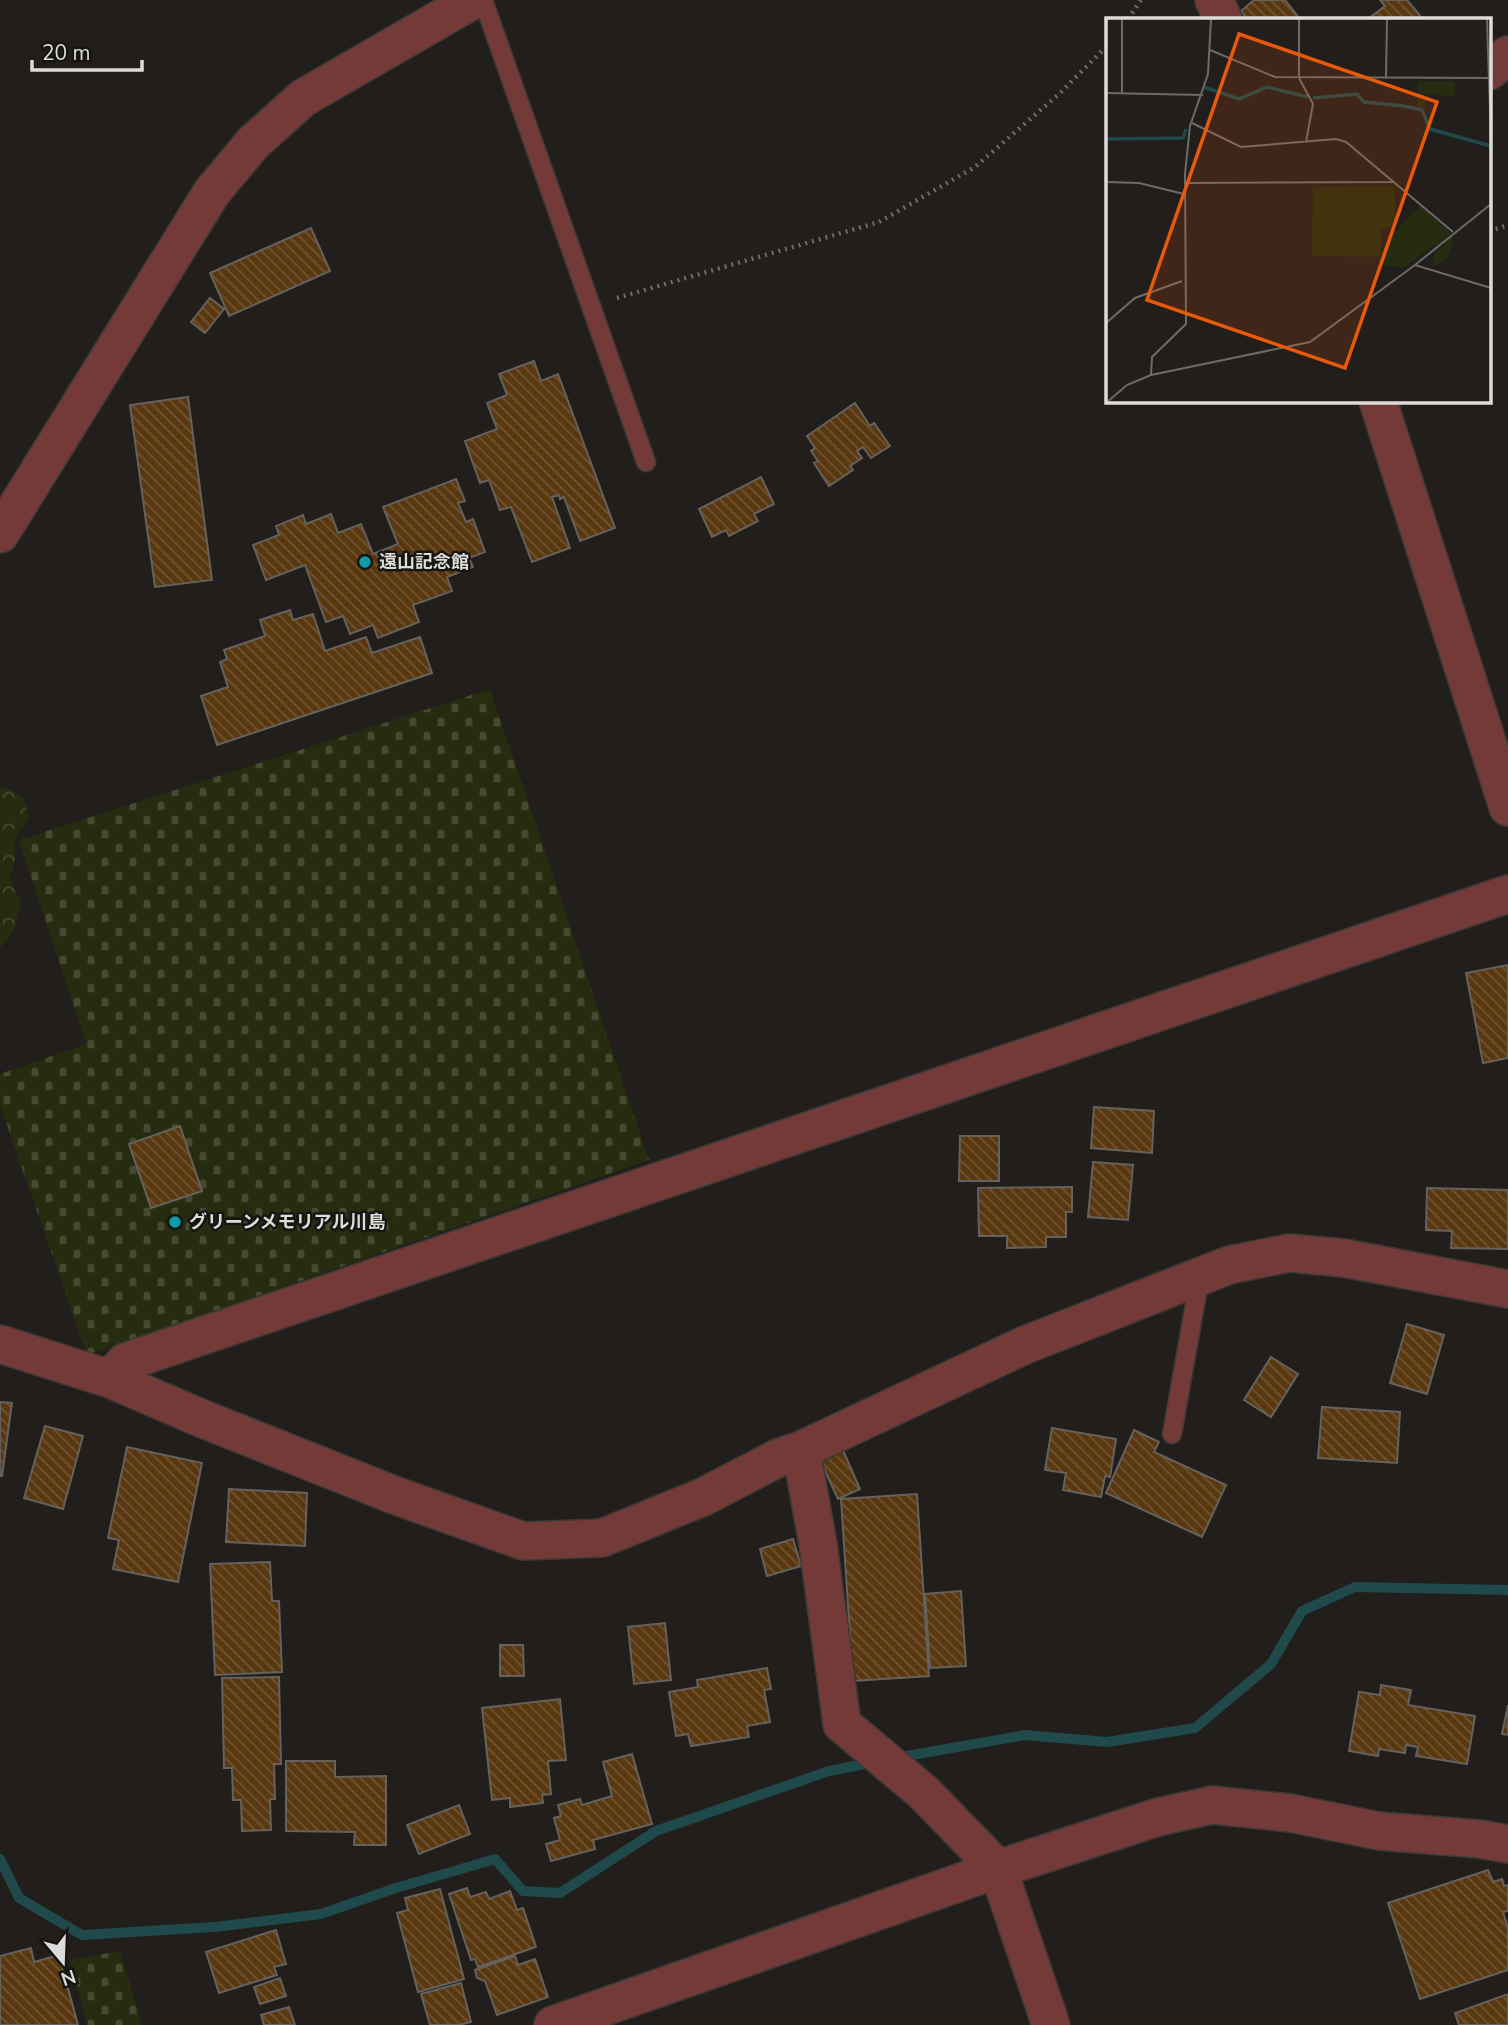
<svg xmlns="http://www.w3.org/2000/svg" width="1508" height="2025" font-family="'Nunito Sans','Noto Sans JP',sans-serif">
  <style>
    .forest { fill: url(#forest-crowns) }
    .cemetery { fill: url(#cemetery-stones) }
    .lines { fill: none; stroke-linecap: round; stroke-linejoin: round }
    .stream { stroke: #1f494b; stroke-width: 10 }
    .building { fill: url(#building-back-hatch); stroke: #65615e; stroke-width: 2 }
    .service-casing { stroke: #3b3936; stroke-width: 21 }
    .minor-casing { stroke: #3b3936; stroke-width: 40 }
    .path { stroke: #6e6c69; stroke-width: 4.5; stroke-dasharray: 2 5; stroke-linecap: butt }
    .service { stroke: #733a38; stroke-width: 18 }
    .minor { stroke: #733a38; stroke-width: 37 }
    .culture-dot { fill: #0f9aa8; stroke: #171512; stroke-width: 2.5 }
    .labels { text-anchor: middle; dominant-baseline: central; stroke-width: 5; stroke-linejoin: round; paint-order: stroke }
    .poi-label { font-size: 18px; font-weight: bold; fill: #dedcda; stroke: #171512; text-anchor: start }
    .inset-river { fill: none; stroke: #1f494b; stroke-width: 3.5 }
    .inset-road { fill: none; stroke: #6d6a67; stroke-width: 2 }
    .view { fill: #e8590c; fill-opacity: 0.15; stroke: #e8590c; stroke-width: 3.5 }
    .inset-edge { fill: none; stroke: #dedcda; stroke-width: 3.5 }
  </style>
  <defs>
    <pattern id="forest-crowns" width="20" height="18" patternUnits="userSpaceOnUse" patternTransform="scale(1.75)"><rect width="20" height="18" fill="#262c0f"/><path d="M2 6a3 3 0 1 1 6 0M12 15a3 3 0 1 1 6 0" fill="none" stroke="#454a31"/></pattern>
    <pattern id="cemetery-stones" width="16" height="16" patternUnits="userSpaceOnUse" patternTransform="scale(1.75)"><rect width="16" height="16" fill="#262c0f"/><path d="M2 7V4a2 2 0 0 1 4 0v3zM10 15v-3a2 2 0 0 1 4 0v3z" fill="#454a31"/></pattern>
    <pattern id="building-back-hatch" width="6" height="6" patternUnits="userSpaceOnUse" patternTransform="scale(1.75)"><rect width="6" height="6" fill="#593810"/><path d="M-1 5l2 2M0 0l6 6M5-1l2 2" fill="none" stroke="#705432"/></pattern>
  </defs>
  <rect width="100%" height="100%" fill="#211e1b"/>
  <path class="forest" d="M5,787L23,797L29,817L15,838V863L9,879L21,902L13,932L0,948V788Z"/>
  <path class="cemetery" d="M490,689L649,1160L87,1355L0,1105V1074L86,1044L19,840Z
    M120,1951L142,2025H87L70,1960Z"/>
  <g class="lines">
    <path class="stream" d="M895,1758L1025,1735L1107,1742L1195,1728L1271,1664L1302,1611L1355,1587L1508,1590
      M0,1859L19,1898L82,1935L215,1927L321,1914L396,1888L495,1859L523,1891L560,1893L656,1831L829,1771L875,1762"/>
  </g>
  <path class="building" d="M1254,0H1285L1300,19H1248L1241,11Z
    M1380,0H1407L1422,18L1368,19L1385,6Z
    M311,228L330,271L229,316L210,273Z
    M210,298L224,309L205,333L191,322Z
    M534,361L541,381L558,374L615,528L580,541L564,497L560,499L559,495L552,497L570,548L532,562L511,507L500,510L489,480L480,483L465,441L497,429L487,403L507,395L499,374Z
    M188,397L212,580L155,587L130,405Z
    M855,403L870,426L874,423L890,446L871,458L863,447L857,451L862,458L850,466L853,470L829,486L814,463L818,461L811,451L815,448L807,436Z
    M761,477L774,504L754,514L758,521L729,536L726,530L712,537L699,509Z
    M456,479L465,501L458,503L466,522L473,519L485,552L469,558L473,567L447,577L452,591L413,605L419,622L378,638L373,625L350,634L343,616L326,622L305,565L266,580L253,545L279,535L276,526L303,515L306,524L331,514L338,533L361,524L373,554L398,544L383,507Z
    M290,610L293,620L313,614L325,651L366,637L372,653L420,637L432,673L217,745L201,696L228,687L220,662L227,659L224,650L265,636L260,620Z
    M1508,965V1058L1483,1063L1466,973Z
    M1094,1107L1154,1111L1152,1153L1091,1148Z
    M180,1126L202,1191L151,1208L129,1144Z
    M960,1136H999V1181H959Z
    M1093,1162L1133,1165L1128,1220L1088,1217Z
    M1072,1187V1212H1066V1237H1046V1247L1007,1248V1236H979L978,1188Z
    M1427,1188L1508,1190V1249L1451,1248L1452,1231L1426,1230Z
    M1407,1324L1444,1335L1427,1394L1390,1383Z
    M1271,1357L1298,1374L1271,1417L1244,1400Z
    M0,1402L12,1403L2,1476H0Z
    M1322,1407L1400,1412L1397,1463L1318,1458Z
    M45,1426L83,1436L63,1509L24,1498Z
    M1052,1428L1116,1439L1110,1477L1105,1476L1101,1497L1063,1490L1066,1473L1045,1470Z
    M1134,1430L1159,1442L1154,1452L1226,1485L1202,1537L1106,1493Z
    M127,1447L202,1463L178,1582L113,1569L119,1540L108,1538Z
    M842,1448L860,1489L838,1499L819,1458Z
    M229,1489L307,1493L305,1546L226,1542Z
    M917,1494L929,1676L853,1681L841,1499Z
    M793,1539L801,1566L767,1576L760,1549Z
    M270,1562L272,1601H279L282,1672L215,1675L210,1564Z
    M961,1591L966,1666L930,1668L925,1594Z
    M665,1623L671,1680L634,1684L628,1627Z
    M500,1645H523L524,1676H500Z
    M767,1668L771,1689L764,1690L770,1722L747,1726L749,1737L691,1746L688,1734L676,1736L669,1692L698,1687L697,1680Z
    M279,1677L281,1764H274L275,1799H270L271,1830L242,1831L241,1800H233L232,1768H224L222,1678Z
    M1381,1685L1411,1690L1408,1705L1475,1716L1467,1764L1416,1756L1418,1747L1406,1745L1405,1753L1379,1749L1378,1756L1349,1751L1359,1692L1380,1695Z
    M560,1699L566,1760L548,1761L551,1794L542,1795L543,1803L510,1807V1798L492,1800L482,1708Z
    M1508,1705V1735L1502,1734Z
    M632,1754L652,1824L593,1840L595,1849L551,1861L546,1844L560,1840L554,1818L561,1816L558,1805L580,1799L582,1805L612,1796L603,1762Z
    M286,1761H335V1777L386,1776V1845H354L355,1832L286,1831Z
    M459,1805L470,1834L419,1854L407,1825Z
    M1488,1870L1493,1882L1502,1879L1504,1886L1508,1885V1911L1503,1912L1508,1928V1970L1420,1999L1388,1903Z
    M467,1888L470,1897L486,1892L489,1899L510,1891L517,1910L523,1908L536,1947L478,1967L475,1959L471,1960L449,1894Z
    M440,1889L464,1979L418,1992L397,1913L408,1910L405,1898Z
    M276,1930L286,1964L274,1967L277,1975L219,1993L206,1952Z
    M31,1948L34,1962L59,1955L78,2025H0V1956Z
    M515,1956L518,1965L535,1959L548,1997L497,2015L485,1981L477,1978L475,1970Z
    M280,1978L286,1996L260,2004L254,1987Z
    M461,1983L471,2022L459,2025H430L421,1994Z
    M1508,1994V2025H1459L1455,2013Z
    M289,2007L295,2025H264L261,2015Z"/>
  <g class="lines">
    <defs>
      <path id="service" d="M483,0L646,462
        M1172,1434L1200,1276"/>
      <path id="minor" d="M1214,0L1223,19
        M1489,71L1508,55
        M1378,401L1508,807
        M0,534L212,192L253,143L303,98L473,0
        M0,1344L110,1379L203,1419L394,1495L523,1541L602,1538L703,1497L778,1458L801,1450L1025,1345L1229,1265L1289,1253L1344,1258L1508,1289
        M110,1379L125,1362L1508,894
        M801,1450L818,1544L842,1724L923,1792L998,1869L1051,2025
        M553,2025L998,1869L1158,1817L1212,1805L1290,1813L1379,1831L1480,1839L1508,1844"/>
    </defs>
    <use href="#service" class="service-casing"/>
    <use href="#minor" class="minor-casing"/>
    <path class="path" d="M1128,19L1141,0
      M1489,231L1508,225
      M617,298L879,222L975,167L1059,94L1107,46"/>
    <use href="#service" class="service"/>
    <use href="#minor" class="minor"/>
  </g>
  <g class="culture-dot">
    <circle cx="365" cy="562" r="7"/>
    <circle cx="175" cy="1222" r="7"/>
  </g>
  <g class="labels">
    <g class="poi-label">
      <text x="379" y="562">遠山記念館</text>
      <text x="189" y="1222">グリーンメモリアル川島</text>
    </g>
  </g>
  <g transform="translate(1106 18)">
    <rect width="385" height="385" fill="#211e1b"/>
    <path d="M314,188L344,214L347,223L341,240L326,250L328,235L340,225L327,228L297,250L274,247L283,220Z" fill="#262c0f"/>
    <path d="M312,63H349V79L320,76L319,90L312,89ZM289,168V209L275,210V239L206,238L207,169Z" fill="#262c0f"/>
    <path class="inset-river" d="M98,69L133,81L161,69L202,79M207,80L251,76L258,84L298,88L316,92L324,111L385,128M0,121L77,120L80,111"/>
    <path class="inset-road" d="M16,1V75M193,1V60L207,86L200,124M381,1L385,123M104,32L169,59L385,60M280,59L281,1M0,75L97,77M86,105L135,129L230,121L240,124L347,214M0,164L33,165L78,176M78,165L287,164M309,247L385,186M0,305L29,280L76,263M45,357L204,324L309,247L385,270M1,384L21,367L45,357L46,339L80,306L79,156L84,108L102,56L105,1"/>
    <path class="view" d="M133,16L331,84L239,350L41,282Z"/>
    <rect width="385" height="385" class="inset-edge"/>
  </g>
  <g transform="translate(63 1962) rotate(161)" stroke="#171512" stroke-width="5" paint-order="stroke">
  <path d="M0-5L12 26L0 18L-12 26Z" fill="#dedcda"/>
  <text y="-10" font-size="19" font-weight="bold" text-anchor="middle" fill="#dedcda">N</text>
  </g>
  <path d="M32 60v10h110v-10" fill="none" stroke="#dedcda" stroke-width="3.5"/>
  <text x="42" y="60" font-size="21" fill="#dedcda" stroke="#171512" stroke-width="5" paint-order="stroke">20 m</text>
</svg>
